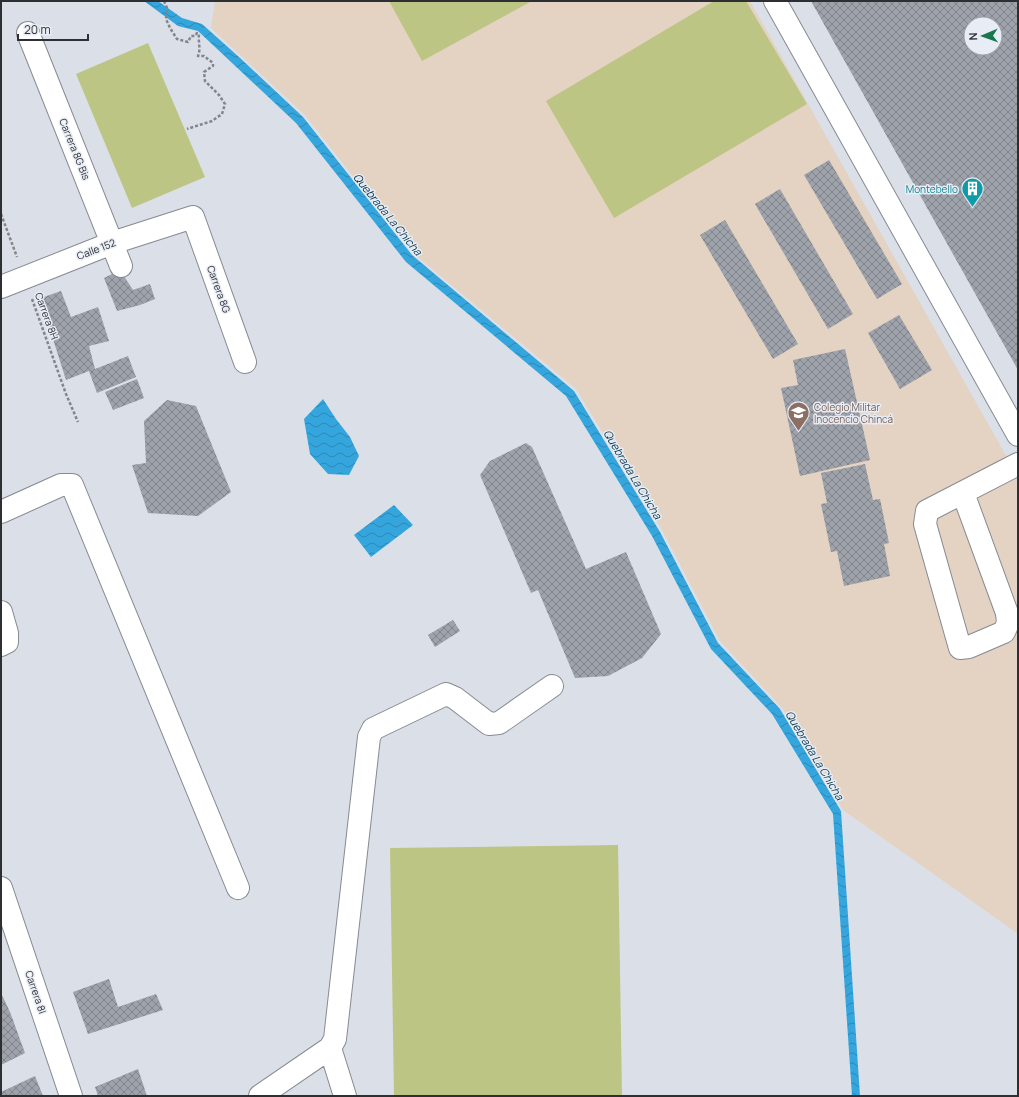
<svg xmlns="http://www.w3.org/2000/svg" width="1019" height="1097" font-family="Manrope,sans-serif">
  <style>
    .education { fill: #e4d2c2 }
    .park { fill: #bdc584 }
    .water { fill: url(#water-waves) }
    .building { fill: url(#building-cross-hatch); fill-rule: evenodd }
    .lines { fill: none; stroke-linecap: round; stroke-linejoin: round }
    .minor-casing { stroke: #868a92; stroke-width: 24 }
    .path { stroke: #83858b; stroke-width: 2.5; stroke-dasharray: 3 2; stroke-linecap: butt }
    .minor { stroke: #fff; stroke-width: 22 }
    .labels { text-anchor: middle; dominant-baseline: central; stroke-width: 3; stroke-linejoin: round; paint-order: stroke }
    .street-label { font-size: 10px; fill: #2e2f32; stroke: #e8ecf5 }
    .culture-label { font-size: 10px; fill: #0d838f; stroke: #e8ecf5; text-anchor: end }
    .education-label { font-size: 10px; fill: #785e54; stroke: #e8ecf5; text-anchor: start }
    .water-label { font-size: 11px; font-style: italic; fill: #07384e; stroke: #e8ecf5 }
  </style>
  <defs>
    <pattern id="water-waves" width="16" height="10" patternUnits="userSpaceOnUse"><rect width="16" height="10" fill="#34a6dd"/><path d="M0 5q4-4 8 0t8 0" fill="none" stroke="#2c88b4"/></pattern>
    <pattern id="building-cross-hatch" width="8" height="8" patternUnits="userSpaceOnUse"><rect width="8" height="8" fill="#9ea2aa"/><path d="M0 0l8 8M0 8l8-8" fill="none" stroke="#81848b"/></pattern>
  </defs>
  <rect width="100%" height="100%" fill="#dbdfe8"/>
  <path class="education" d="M215,1H750L1018,477V933H1017L843,810L783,709L720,641L662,530L576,389L413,253L305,115L211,28Z"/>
  <path class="park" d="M389,1H532L422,61Z
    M714,1H746L807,104L614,218L546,101Z
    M148,43L205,177L132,208L76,74Z
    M618,845L622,1096H394L390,848Z"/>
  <path class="water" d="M144,1H158L182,18L202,24L239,57L303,117L412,255L574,391L660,532L718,643L780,709L841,811L860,1096H852L833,814L772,714L711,649L652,536L566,396L406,262L296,123L198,31L178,26Z
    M323,399L336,419L350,437L359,456L349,475L328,474L310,454L304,419Z
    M394,505L413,525L371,557L354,535Z"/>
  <path class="building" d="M811,1H1018V370ZM971,24H995V48H971Z
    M829,160L902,284L877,299L804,175Z
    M780,189L853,314L828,329L755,204Z
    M725,220L798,344L773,359L700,235Z
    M120,270L133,290L150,284L155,299L140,305L117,311L104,278Z
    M61,291L71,317L98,307L109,341L89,346L95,369L128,356L136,377L97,393L89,371L66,380L53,339L41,298Z
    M899,315L932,370L900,389L868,333Z
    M845,349L870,460L800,476L781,388L798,385L793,360Z
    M137,379L144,398L113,410L105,392Z
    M167,400L196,406L231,492L198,516L148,513L132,465L146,463L144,421Z
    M526,443L532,447L586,569L626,552L661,634L642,658L608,676L575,678L538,590L531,593L480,475L490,461Z
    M865,464L873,500L880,499L889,543L884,544L890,576L844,586L837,551L831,552L821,504L827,503L821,473Z
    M453,620L460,631L435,647L428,635Z
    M109,979L118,1007L156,994L163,1010L88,1034L73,992Z
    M1,993L10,1012L25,1053L1,1065Z
    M138,1069L147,1096H98L95,1087Z
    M35,1076L43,1096H1V1092Z"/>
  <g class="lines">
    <defs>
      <path id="minor" d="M775,1L1018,435
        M28,33L121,266
        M1,287L112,243L193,217L245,362
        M963,493L1007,613L1008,623L1004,632L969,647L960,648L925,524L927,511L1018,464
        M1,512L61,485H72L238,888
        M1,612L7,633V642L1,645
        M1,888L71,1096
        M330,1048L345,1096
        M260,1096L330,1048L335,1039L369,737L373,729L446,694L455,698L489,724L499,723L552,686"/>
    </defs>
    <use href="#minor" class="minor-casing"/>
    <path class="path" d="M164,1L167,8L166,19L170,28L177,39L188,42L191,36H195L197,33L199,34C198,42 201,49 198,56H204L213,63V66L204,72L205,81L219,95L225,104L222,114L212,121L187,129
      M1,214L17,257
      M32,299L66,394L78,422"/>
    <use href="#minor" class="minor"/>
  </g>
  <defs>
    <symbol id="building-pin" viewBox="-11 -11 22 30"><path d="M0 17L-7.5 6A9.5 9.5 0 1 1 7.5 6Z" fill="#0f9aa8" stroke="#e8ecf5"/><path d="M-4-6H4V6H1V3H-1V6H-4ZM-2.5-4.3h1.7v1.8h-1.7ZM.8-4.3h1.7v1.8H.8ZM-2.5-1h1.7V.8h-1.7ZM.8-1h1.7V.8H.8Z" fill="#fff"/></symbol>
    <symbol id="school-pin" viewBox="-11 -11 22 30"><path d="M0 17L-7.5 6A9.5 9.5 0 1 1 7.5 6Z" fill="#8d6e63" stroke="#e8ecf5"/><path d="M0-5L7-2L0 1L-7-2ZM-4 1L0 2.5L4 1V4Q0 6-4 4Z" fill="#fff"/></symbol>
  </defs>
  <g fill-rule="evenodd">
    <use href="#building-pin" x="960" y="176" width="25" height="34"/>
    <use href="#school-pin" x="786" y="400" width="25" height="34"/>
  </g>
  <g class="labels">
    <g class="street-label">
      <text transform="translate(75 149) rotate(68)">Carrera 8G Bis</text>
      <text transform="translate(96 249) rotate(-21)">Calle 152</text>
      <text transform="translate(219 289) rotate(70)">Carrera 8G</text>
      <text transform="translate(47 316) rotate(70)">Carrera 8H</text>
      <text transform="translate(36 992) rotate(71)">Carrera 8I</text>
    </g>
    <g class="culture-label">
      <text x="958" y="189">Montebello</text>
    </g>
    <g class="education-label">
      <text x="814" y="407">Colegio Militar<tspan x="814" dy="12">Inocencio Chincá</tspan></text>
    </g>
    <g class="water-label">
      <text transform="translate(388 214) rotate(51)">Quebrada La Chicha</text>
      <text transform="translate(633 474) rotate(59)">Quebrada La Chicha</text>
      <text transform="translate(815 755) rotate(59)">Quebrada La Chicha</text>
    </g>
  </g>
  <rect width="1019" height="1097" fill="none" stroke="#2e2f32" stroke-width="4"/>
  <g transform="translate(983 36) rotate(268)"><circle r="19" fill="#e8ecf5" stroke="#9ea0a7"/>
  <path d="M0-3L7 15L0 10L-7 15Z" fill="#1a764c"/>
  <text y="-6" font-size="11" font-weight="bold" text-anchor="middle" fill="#2e2f32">N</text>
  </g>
  <path d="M18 34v6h70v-6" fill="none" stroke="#2e2f32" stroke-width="2"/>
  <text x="24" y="34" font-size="12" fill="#2e2f32" stroke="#e8ecf5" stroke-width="3" paint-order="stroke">20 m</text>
</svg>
